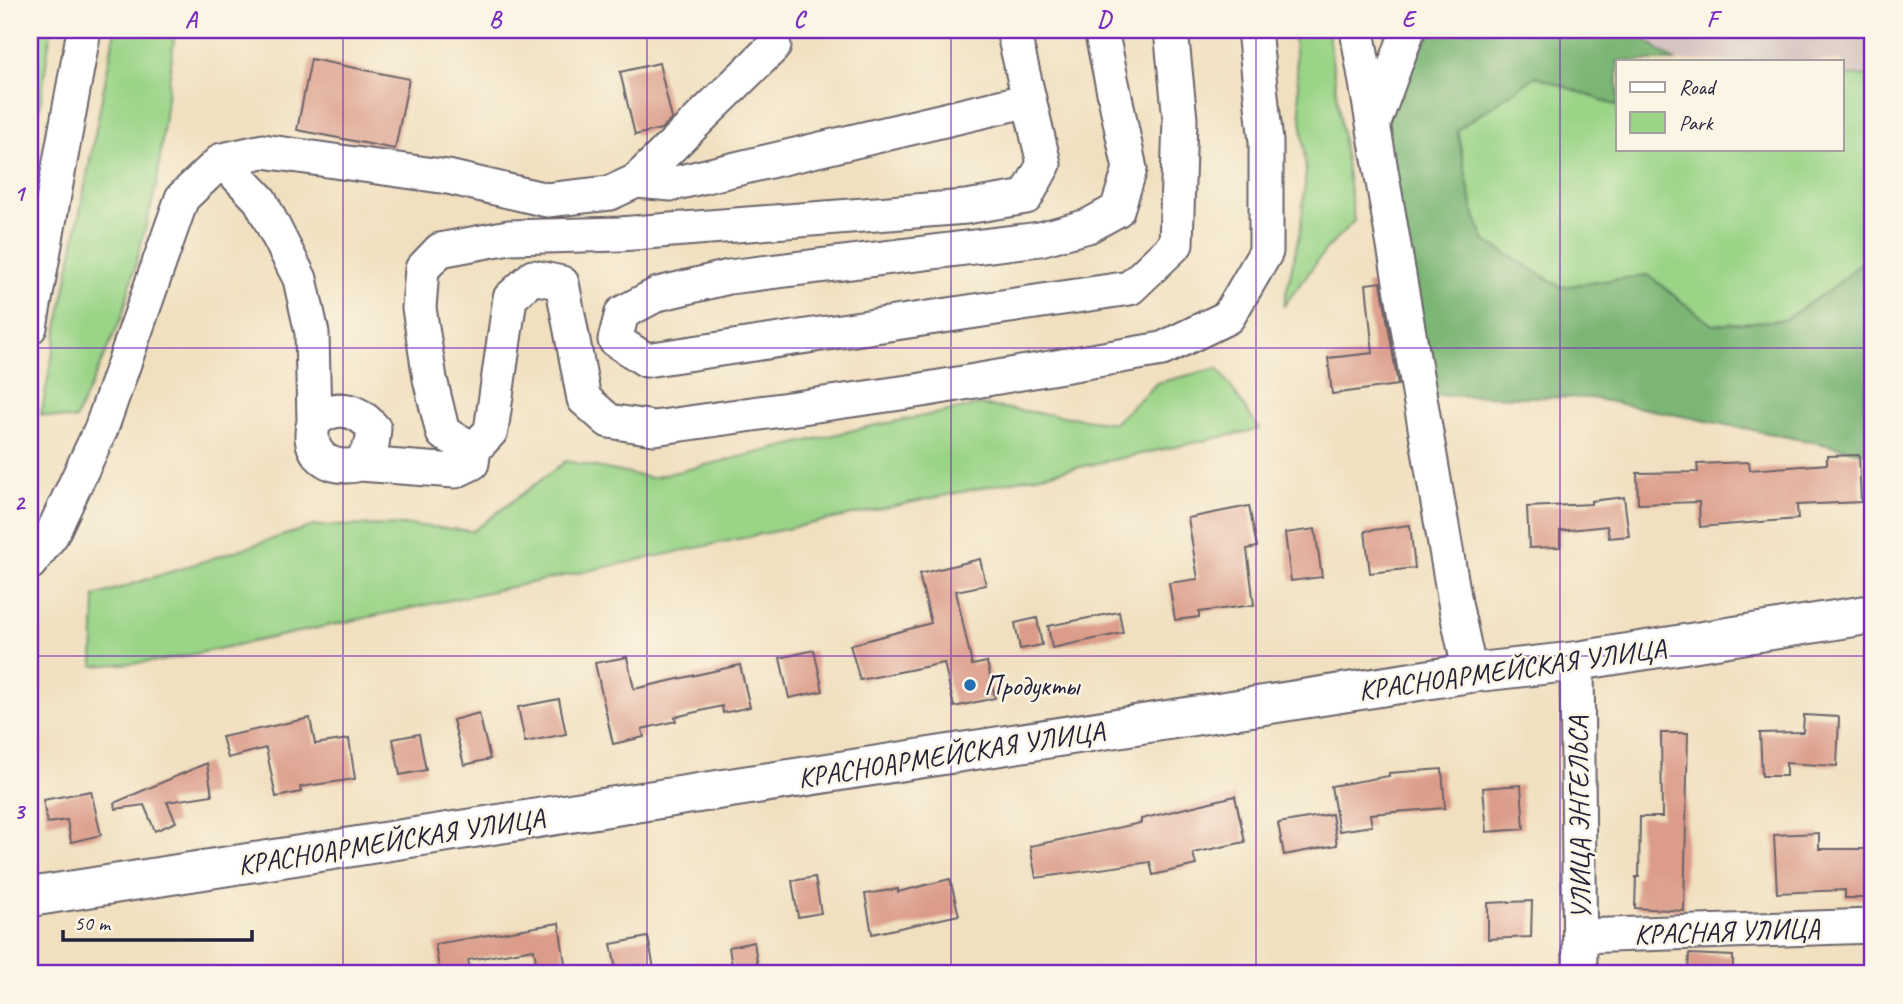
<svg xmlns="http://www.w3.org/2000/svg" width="1903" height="1004" font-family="Caveat,sans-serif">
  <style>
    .industrial { fill: #d1bfbd }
    .green { fill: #9ad487; stroke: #5e7b61; stroke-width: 2 }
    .forest { fill: #7bb674; stroke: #4e6c58; stroke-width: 2 }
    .building { fill: #db9c8a }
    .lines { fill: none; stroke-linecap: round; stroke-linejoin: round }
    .minor-casing { stroke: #6a646a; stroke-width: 37 }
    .major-casing { stroke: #6a646a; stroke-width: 42 }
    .minor { stroke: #fff; stroke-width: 33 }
    .major { stroke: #fff; stroke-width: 38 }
    .grid { fill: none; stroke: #7b2cbf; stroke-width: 2; stroke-opacity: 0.55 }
    .poi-dot { fill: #1f6fb2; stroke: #fcf5e5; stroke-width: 2.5 }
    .labels { text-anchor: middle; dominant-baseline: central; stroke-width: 5; stroke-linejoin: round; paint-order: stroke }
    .street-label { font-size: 28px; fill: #22223b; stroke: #fcf5e5 }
    .poi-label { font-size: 28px; fill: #22223b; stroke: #fcf5e5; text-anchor: start }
    .neatline { fill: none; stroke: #7b2cbf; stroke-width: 2.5 }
    .grid-label { font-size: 23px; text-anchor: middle; font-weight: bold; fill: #7b2cbf }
  </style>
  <rect width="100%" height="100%" fill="#fcf5e5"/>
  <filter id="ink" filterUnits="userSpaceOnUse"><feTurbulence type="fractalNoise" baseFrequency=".0143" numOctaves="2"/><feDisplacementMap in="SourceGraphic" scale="14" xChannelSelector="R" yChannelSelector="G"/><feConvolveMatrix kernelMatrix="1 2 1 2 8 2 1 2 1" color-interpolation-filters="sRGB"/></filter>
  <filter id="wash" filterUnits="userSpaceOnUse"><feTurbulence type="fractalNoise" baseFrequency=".00686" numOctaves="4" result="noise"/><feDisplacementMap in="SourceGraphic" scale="28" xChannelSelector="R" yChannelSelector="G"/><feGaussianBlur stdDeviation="1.57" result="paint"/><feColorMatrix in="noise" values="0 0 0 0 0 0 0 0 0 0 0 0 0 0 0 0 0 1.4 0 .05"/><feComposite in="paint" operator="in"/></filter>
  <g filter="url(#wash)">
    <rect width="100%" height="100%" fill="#f0e0c0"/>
    <path class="industrial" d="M1631,30H1873V75L1842,76V61H1675Z"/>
    <path class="green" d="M30,30H51L30,175Z
      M115,30H175L157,183L122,317L75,420L41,415Z
      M1293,30H1328L1354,221L1325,251L1283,307L1301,226L1306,172Z
      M1873,75V252L1834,287L1784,320L1712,325L1648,275L1561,287L1484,240L1473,210L1457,130L1536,76L1618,106V149H1842V76Z
      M1218,368L1259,429L161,661L93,666L95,596L313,526L410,525L473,531L566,461L651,478L867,427L980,405L1114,423L1157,383Z"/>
    <path class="forest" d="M1489,30H1631L1675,61H1618V106L1536,76L1457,130L1473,210L1484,240L1561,287L1648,275L1712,325L1784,320L1834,287L1873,252V454L1591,398L1419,395L1373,125L1432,32Z"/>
    <g id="blocks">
      <path class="building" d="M311,59L409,79L395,149L297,130Z
        M659,63L672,119L661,129L635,135L620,72Z
        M1381,282L1398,385L1332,394L1328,358L1373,353L1366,284Z
        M1859,455L1861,502L1797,505L1798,519L1700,527L1699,502L1638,504L1637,473L1698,472L1697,464L1749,462L1750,470L1827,464V456Z
        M1624,497L1629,536L1609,538L1607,526L1560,531V547L1529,548L1527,507L1591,504V501Z
        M1249,506L1257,547L1247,549L1254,605L1199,612V617L1175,620L1169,583L1198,579L1188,518Z
        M1410,525L1415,568L1370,573L1365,531Z
        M1315,529L1322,577L1291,581L1285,533Z
        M980,559L986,585L956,591L972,665L987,662L995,698L954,707L944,663L860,680L850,645L931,623L919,574Z
        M1119,612L1123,633L1052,648L1048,626Z
        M1037,618L1042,645L1020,649L1015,623Z
        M814,650L823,691L789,698L780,658Z
        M627,657L634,689L740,665L750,707L723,713L722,706L675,717L676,721L642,729L644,737L613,744L595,663Z
        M559,699L566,734L525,742L518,707Z
        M479,713L490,759L464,765L453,720Z
        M1804,715L1839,717L1837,766L1786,763V776H1762L1760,733L1803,732Z
        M310,718L315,744L349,739L355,779L300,787L301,792L276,797L266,748L228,758L222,737Z
        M1661,733H1688L1684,911L1635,908L1636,877H1639L1640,817H1662Z
        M419,734L426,770L400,775L393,739Z
        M207,763L212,795L167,802L176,822L155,831L144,805L116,809L114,803Z
        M1442,769L1445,808L1370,814L1372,826L1339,831L1331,786L1389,776V773Z
        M1521,785L1524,829L1487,832L1483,788Z
        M91,791L101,835L71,842L67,820L47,823L43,800Z
        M1235,796L1245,842L1193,853L1196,865L1153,875L1150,862L1036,878L1030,846L1141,823V819Z
        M1332,814L1337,845L1284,855L1278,823Z
        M1819,833V849H1872L1873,898H1845V890L1777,893L1774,835Z
        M815,877L821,913L798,917L792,881Z
        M950,879L959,915L872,934L865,894L898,889V892Z
        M1532,901L1531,937L1488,939V903Z
        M559,923L565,964L537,968L534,949L468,960L471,974H440L435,944Z
        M648,937L655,974H617L611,944Z
        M754,942L759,974H733L729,947Z
        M1689,954L1733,956V974H1688Z"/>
    </g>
  </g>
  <g filter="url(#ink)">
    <use href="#blocks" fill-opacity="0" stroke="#6a646a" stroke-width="2"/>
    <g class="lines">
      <defs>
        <path id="minor" d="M1013,30L1044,164L1026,197L966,207L620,234L509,237L440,250L422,269L419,308L430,379L443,433L474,449L491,431L510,298L533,277L562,283L584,399L609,421L654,428L922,390L1162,349L1228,317L1266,252V142L1254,30
          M1101,30L1130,169L1117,210L1088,226L1040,239L729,277L658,294L622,313L615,340L646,360L1130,288L1176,244L1180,119L1171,30
          M1357,30L1456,608L1470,673
          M1374,123L1408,30
          M222,160L260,200L300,279L312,333L314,422C304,454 331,472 360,464L455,471L472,463L474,449
          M636,181L672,184L1029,100
          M30,327L84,30
          M314,422C334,403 357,408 374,429L372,445L360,464
          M30,563L52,534L101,429L182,198L222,160L263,151L448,177L547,200L610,193L636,181L774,46
          M1577,661L1580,974
          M1580,936L1873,926"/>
        <path id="major" d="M30,897L1470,673L1577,661L1873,614"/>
      </defs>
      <use href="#minor" class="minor-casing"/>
      <use href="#major" class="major-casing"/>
      <use href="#minor" class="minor"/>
      <use href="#major" class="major"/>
    </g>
  </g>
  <path class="grid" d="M343,30V974M647,30V974M951,30V974M1256,30V974M1560,30V974M30,348H1873M30,656H1873"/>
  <circle class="poi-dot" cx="970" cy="685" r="7"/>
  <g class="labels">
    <g class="street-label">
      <text transform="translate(1512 669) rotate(-8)">КРАСНОАРМЕЙСКАЯ УЛИЦА</text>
      <text transform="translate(951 754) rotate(-9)">КРАСНОАРМЕЙСКАЯ УЛИЦА</text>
      <text transform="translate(1579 818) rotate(-91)">УЛИЦА ЭНГЕЛЬСА</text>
      <text transform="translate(391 841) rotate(-9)">КРАСНОАРМЕЙСКАЯ УЛИЦА</text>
      <text transform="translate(1727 931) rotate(-2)">КРАСНАЯ УЛИЦА</text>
    </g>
    <g class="poi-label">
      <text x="984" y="685">Продукты</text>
    </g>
  </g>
  <rect width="1903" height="1004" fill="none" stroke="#fcf5e5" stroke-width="77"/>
  <rect x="1616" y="60" width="228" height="91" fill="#fcf5e5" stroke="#a5a1a1" stroke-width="2"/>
  <rect x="1630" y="82" width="35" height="10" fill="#ffffff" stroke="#a5a1a1" stroke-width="2"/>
  <text x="1679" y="94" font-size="21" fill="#22223b">Road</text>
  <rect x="1630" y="112" width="35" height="21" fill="#9ad487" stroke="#a5a1a1" stroke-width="2"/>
  <text x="1679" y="130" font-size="21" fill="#22223b">Park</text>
  <path d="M63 930v10h189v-10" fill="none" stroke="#22223b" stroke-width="3.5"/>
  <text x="74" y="930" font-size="21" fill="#22223b" stroke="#fcf5e5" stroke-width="5" paint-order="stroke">50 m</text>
  <rect x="38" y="38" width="1826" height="927" class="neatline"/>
  <g class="grid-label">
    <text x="191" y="27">A</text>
    <text x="495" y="27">B</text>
    <text x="799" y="27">C</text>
    <text x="1104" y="27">D</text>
    <text x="1408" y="27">E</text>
    <text x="1712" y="27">F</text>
    <text x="19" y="201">1</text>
    <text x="19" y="510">2</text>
    <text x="19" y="819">3</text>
  </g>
</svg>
